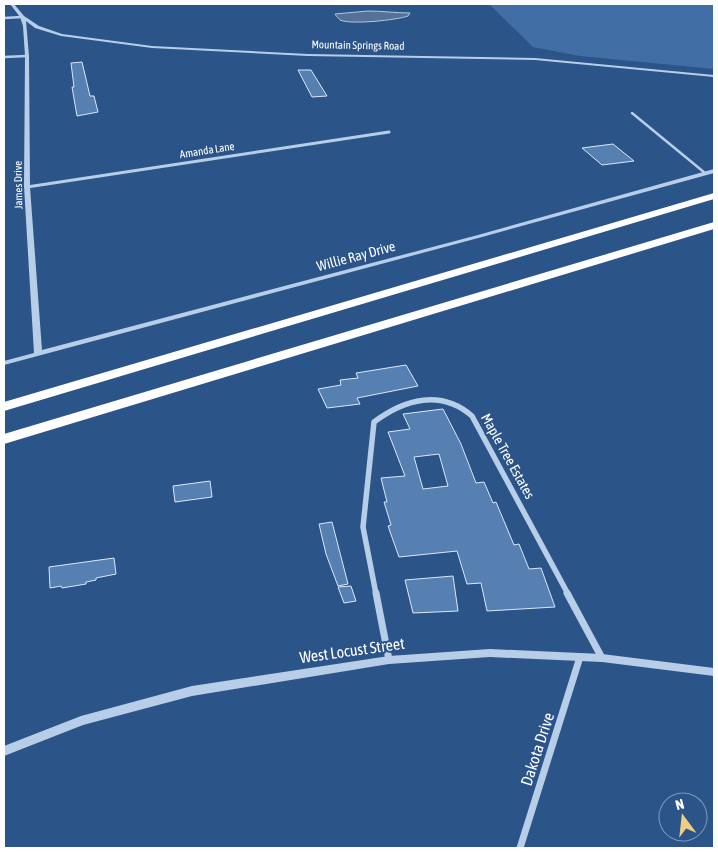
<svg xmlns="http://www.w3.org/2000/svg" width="718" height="852" viewBox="0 0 718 852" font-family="'Asap Condensed',sans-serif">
<rect width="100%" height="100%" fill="#2b5489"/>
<!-- green -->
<polygon fill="#406ea5" points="489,4 714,4 714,69 580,56 533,47"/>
<!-- water -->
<path fill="#557196" stroke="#adc9e8" d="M 368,11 C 383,11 396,13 410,13 L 408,16 C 397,20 351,25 340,20 C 340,20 335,15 335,14 Z"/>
<!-- building -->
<g fill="#5780b2" stroke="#dce8f7" fill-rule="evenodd">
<polygon points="82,62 90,96 94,96 98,112 77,116 72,87 74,87 71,63"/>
<polygon points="298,70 311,70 327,96 312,97"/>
<polygon points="613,144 634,161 602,165 582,148"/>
<polygon points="406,365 418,386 357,398 360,404 327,408 318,389 341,385 340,380 358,378 356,373"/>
<path d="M 443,409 L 461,444 L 476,483 L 484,482 L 493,503 L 496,502 L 514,545 L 519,544 L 529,569 L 541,568 L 555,607 L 487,611 L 481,583 L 467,584 L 457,551 L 399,557 L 388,526 L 391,525 L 384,502 L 387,502 L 381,478 L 405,476 L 388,432 L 410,429 L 403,414 ZM 439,454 L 448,486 L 423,489 L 414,457 Z"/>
<polygon points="210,481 212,497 175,502 173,486"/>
<polygon points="332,522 348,584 338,586 326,554 319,524"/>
<polygon points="114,558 116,574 96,578 96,580 86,582 86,584 62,588 61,586 50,588 49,567"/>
<polygon points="453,576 458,611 413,613 405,580"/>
<polygon points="351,586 356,601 344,603 338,587"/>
</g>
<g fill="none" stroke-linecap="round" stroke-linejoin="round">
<!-- service -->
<polyline stroke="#b8cee8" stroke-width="2.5" points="632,113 705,173"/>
<!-- minor-far3 -->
<g stroke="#b8cee8" stroke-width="2.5">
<polyline points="4,18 22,17"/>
<polyline points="4,57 27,56"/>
</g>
<!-- minor-far2 -->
<polyline stroke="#b8cee8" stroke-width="3" points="27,187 389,132"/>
<!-- minor-far1 -->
<path stroke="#b8cee8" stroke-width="5.5" d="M 376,594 L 363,527 L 374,422 C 405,399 441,389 472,416 L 568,594"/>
<!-- minor -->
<g stroke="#b8cee8" stroke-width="7">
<polyline points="376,593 389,660"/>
<polyline points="567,593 602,658"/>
<polyline points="520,848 580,657"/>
</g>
<!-- tertiary -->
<g fill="#b8cee8" fill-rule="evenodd">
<polygon points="10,4 14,4 24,16 39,26 62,34 152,46 308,54 535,58 714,75 714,77 535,60 308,56 152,48 61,36 35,28 26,21 29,56 30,187 42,350 478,235 714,169 714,173 482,237 4,365 4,361 34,353 24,187 25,56 23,26 20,17"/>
<polygon points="490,649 602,654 714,668 714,676 602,662 490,657 389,664 192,696 83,725 4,756 4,746 81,716 192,686 389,656"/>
</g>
<!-- motorway -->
<g fill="#fff" fill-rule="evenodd">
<polygon points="714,193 714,199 4,411 4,402"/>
<polygon points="714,222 714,229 4,444 4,434"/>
</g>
</g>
<g text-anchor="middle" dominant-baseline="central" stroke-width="4" stroke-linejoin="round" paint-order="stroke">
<!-- far-street labels -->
<g font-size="11" fill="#fff" stroke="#2b5489">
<text transform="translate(358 45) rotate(1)">Mountain Springs Road</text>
<text transform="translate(207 150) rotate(-9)">Amanda Lane</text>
<text transform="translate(18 185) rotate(-91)">James Drive</text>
</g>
<!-- street labels -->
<g font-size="14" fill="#fff" stroke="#2b5489">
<text transform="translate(356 256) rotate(-15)">Willie Ray Drive</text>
<text transform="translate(508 456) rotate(61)">Maple Tree Estates</text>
</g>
<!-- near-street labels -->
<g font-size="16" fill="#fff" stroke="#2b5489">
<text transform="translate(352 650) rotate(-8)">West Locust Street</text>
<text transform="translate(537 749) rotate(-72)">Dakota Drive</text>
</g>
</g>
<!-- border -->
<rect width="718" height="852" fill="none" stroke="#ffffff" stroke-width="10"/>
<!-- north arrow -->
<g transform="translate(683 817) rotate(345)"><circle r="24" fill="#2b5489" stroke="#8098b8"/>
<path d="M0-4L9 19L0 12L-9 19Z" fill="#eece80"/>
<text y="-8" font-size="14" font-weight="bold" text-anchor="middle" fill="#ffffff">N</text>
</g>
</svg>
